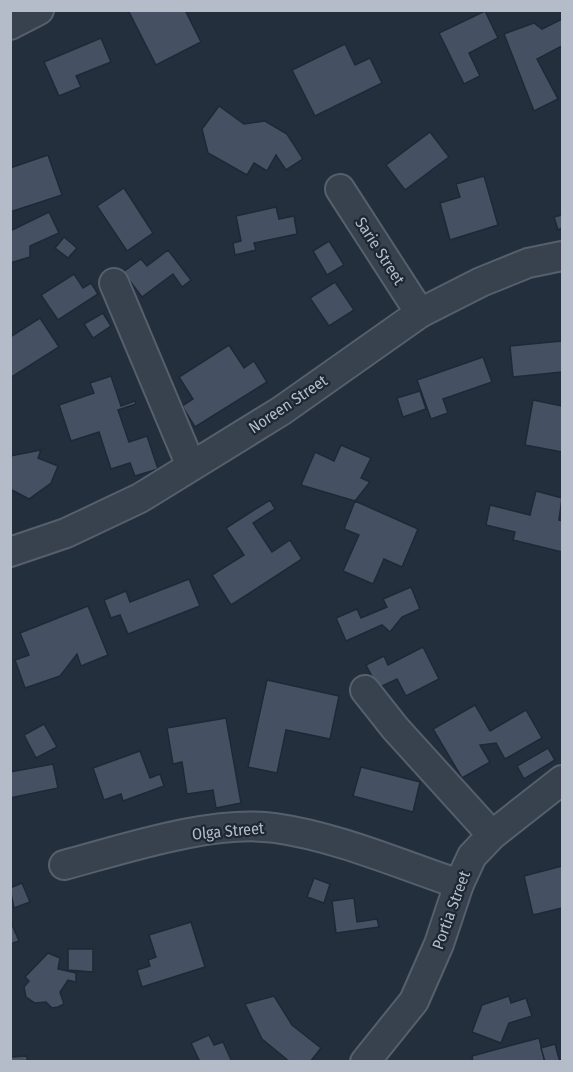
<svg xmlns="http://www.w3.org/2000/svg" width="573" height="1072" viewBox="0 0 573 1072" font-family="'Fira Sans Condensed',sans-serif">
<rect width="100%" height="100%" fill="#242f3e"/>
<!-- building -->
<g fill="#455162" stroke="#1f2835" stroke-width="1.5">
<polygon points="128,10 185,10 201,42 156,65"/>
<polygon points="485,11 498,38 469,53 480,76 464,84 439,33"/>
<polygon points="562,19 562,46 537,59 558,99 534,111 504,34 534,23 542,29"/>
<polygon points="101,38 111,62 76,76 81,87 59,96 44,62"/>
<polygon points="345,44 355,65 370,58 382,83 315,116 292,70"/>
<polygon points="219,106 244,124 265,121 287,134 303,159 286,170 276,155 267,171 254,163 247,175 208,153 202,129"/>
<polygon points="430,132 449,157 405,190 386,165"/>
<polygon points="48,155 62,195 10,212 10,168"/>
<polygon points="484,176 498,225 450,240 440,203 460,197 456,184"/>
<polygon points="124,188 153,233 127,251 97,206"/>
<polygon points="276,207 279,219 294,216 297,234 254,243 256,250 235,255 233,243 241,241 236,216"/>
<polygon points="49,212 59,233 30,246 30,257 10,263 10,231"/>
<polygon points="562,215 562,228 558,230 554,217"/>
<polygon points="64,237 77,248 68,258 55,248"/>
<polygon points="329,241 344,265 327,275 313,251"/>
<polygon points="168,250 191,280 182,287 173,274 142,297 123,272 141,259 147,266"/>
<polygon points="74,274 83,288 91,283 98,294 58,320 41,295"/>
<polygon points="335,282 354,310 329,326 310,298"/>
<polygon points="103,313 111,326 93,338 84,324"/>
<polygon points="40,318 59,347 10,378 10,337"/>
<polygon points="562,341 562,372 513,377 510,346"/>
<polygon points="229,345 244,368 254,361 267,382 195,427 182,406 193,399 179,377"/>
<polygon points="483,357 492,382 443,399 448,413 431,419 417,380"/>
<polygon points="111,376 121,406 135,401 136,404 118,410 129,442 147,436 158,469 135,476 130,463 111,469 99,432 71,441 59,405 94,393 90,383"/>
<polygon points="420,391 426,409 403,417 397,398"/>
<polygon points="533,400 562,406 562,452 525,445"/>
<polygon points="341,445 371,458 361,478 370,482 355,501 301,485 315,452 334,461"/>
<polygon points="41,450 38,458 58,466 51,483 29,499 10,489 10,456"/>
<polygon points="536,491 562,498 559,520 562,521 562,552 513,540 515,532 486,525 490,505 530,515"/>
<polygon points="270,500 275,509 253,523 272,552 290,540 302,559 231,605 212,575 244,555 226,528"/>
<polygon points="355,501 418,529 402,567 384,559 373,584 343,571 359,535 344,529"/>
<polygon points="189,579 200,606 128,634 120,615 111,618 104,600 126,591 130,602"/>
<polygon points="411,587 420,609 402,617 390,632 382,625 346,641 336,618 357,609 361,618 387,607 383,599"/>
<polygon points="88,606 108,655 81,666 77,654 60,676 25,688 15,660 29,655 20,633"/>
<polygon points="423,647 439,679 406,696 397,679 378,688 366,665 384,656 388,665"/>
<polygon points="267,680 339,696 330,739 286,730 277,773 248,767"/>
<polygon points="475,705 490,731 526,710 542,738 505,759 496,743 480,745 490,762 462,778 433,729"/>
<polygon points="226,718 241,803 216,808 213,790 187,794 182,762 173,764 167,728"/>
<polygon points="44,724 57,747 36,758 24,735"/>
<polygon points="548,748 555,760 524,779 517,766"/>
<polygon points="140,751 150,778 160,774 164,786 123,801 121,794 104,800 93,768"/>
<polygon points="53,764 58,788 10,798 10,772"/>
<polygon points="361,767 420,782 413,812 353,796"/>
<polygon points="562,866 562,908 533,915 524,876"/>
<polygon points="314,878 330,884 324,903 307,897"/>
<polygon points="22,883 30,902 14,908 10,888"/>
<polygon points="354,898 357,922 377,919 379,927 336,933 332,901"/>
<polygon points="10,920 19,941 10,944"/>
<polygon points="191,922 205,967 142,987 137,970 150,966 148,960 156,957 149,935"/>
<polygon points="68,949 93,949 93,972 68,970"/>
<polygon points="48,953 60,958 58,969 76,973 76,982 68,980 60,992 64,1004 58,1007 52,1008 46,1002 35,1003 26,997 24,987 29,981 25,977"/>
<polygon points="274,996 292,1025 321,1048 310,1062 290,1062 262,1039 245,1004"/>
<polygon points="509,996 511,1003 526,998 532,1016 509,1023 501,1043 472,1032 482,1005"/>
<polygon points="209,1035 214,1045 223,1042 232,1062 200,1062 191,1043"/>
<polygon points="539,1038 545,1062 473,1062 472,1056"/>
<polygon points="555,1044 560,1062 545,1062 541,1048"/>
<polygon points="27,1056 27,1062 11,1062 11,1057"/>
</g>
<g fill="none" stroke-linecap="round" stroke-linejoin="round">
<defs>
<g id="minor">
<polyline points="10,25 39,10"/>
<polyline points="340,189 420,313"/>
<polyline points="114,283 191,466"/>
<polyline points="10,552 66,533 140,498 281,411 420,313 481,282 528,263 562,256"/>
<polyline points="365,690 395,728 492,835"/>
<path d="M 64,865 C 124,849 213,819 275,828 C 338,837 399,864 459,884"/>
<polyline points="365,1062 414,1001 439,944 459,884 472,856 492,835 562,780"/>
</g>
</defs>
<!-- minor casing -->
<use href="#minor" stroke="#565f6c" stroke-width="32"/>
<!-- minor -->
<use href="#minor" stroke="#38414e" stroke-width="28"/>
</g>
<g text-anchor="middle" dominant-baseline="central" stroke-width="4.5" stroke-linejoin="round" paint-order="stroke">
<!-- street labels -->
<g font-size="16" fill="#b4bcc9" stroke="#1d2633">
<text transform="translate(380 251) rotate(57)">Sarie Street</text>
<text transform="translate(288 404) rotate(-34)">Noreen Street</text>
<text transform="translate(228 831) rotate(-5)">Olga Street</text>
<text transform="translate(451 910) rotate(-70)">Portia Street</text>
</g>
</g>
<!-- border -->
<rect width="573" height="1072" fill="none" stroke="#b4bcc9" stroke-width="24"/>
</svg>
